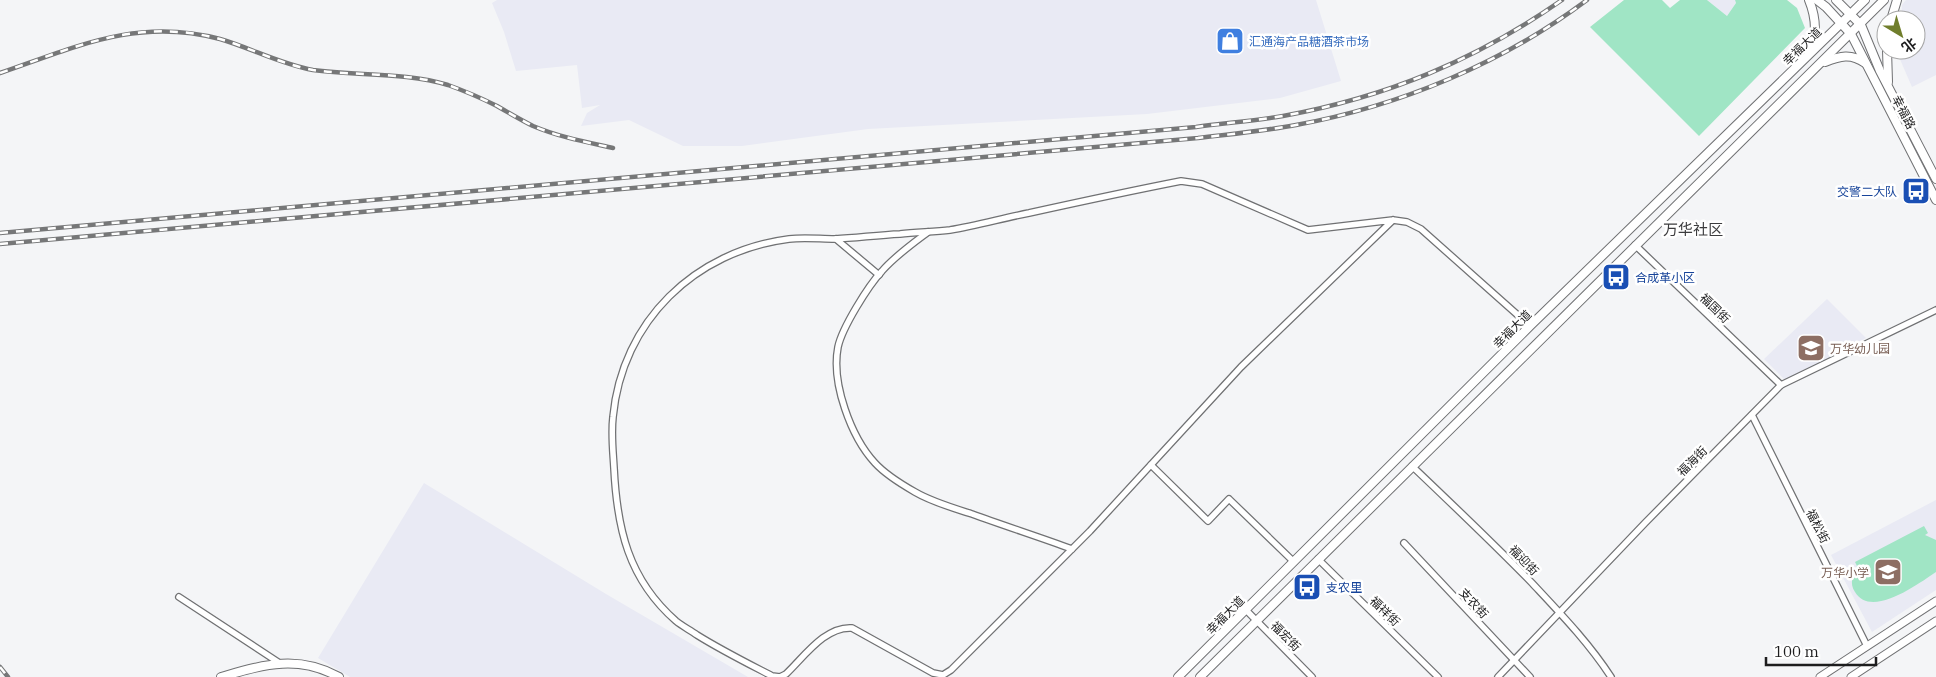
<svg xmlns="http://www.w3.org/2000/svg" width="1936" height="677" viewBox="0 0 1936 677" font-family="'IBM Plex Serif','Noto Sans SC',serif">
<rect width="100%" height="100%" fill="#f4f5f7"/>
<!-- built -->
<g fill="#e9eaf4">
<polygon points="497,0 1316,0 1341,81 1280,98 1147,114 868,129 742,146 683,146 629,120 581,126 587,113 600,105 582,108 577,65 516,71 504,32 492,3"/>
<polygon points="1707,0 1735,0 1736,3 1727,16"/>
<polygon points="1906,0 1936,0 1936,75 1912,87 1899,57 1899,50 1916,50 1916,20 1901,20 1902,5"/>
<polygon points="1827,299 1866,338 1787,382 1764,359"/>
<polygon points="424,483 606,594 748,677 350,677 318,658"/>
<polygon points="1936,500 1936,590 1872,632 1831,555"/>
</g>
<!-- green -->
<g fill="#a0e5c5">
<polygon points="1624,0 1662,0 1670,8 1680,0 1707,0 1727,16 1736,3 1735,0 1787,0 1797,8 1805,28 1699,136 1590,27"/>
<path d="M 1924,526 L 1928,533 L 1925,535 L 1936,540 L 1936,572 C 1918,584 1871,619 1855,592 C 1849,583 1853,575 1857,566 L 1855,562 Z"/>
</g>
<g fill="none" stroke-linecap="round" stroke-linejoin="round">
<defs>
<g id="minor">
<path d="M 1393,220 L 1241,367 L 1090,531 L 951,670 L 943,675 L 933,673 L 852,628 C 825,626 804,657 786,674 L 780,677 L 772,676 C 747,663 721,650 697,635 C 690,630 682,626 676,621 C 628,579 617,528 614,468 C 613,451 611,434 613,417 C 622,321 695,251 789,239 C 804,237 820,239 835,239 C 856,238 878,235 900,234 C 916,232 934,232 950,230 C 976,226 1003,218 1029,213 C 1079,202 1130,191 1181,181 L 1202,184 L 1308,230 L 1393,220 L 1407,222 L 1421,229 L 1530,326"/>
<path d="M 928,232 C 912,244 895,256 882,271 C 868,286 842,328 838,347 C 831,383 851,437 875,463 C 886,475 901,484 915,492 C 932,502 953,508 972,514 C 1005,526 1039,537 1072,549"/>
<polyline points="836,239 879,275"/>
<polyline points="1635,245 1781,385"/>
<polyline points="1752,415 1867,646"/>
<polyline points="1151,465 1208,521 1229,499 1294,562"/>
<path d="M 1412,466 C 1453,505 1493,543 1532,583 C 1560,613 1589,643 1611,677"/>
<polyline points="1404,543 1530,677"/>
<polyline points="1318,559 1438,677"/>
<polyline points="179,597 281,664"/>
<polyline points="1246,610 1312,677"/>
<polyline points="1498,677 1645,523 1781,385 1936,310"/>
</g>
<g id="tertiary">
<polyline points="1820,677 1936,601"/>
<polyline points="1851,677 1936,621"/>
</g>
<g id="secondary">
<path d="M 1809,0 C 1816,17 1817,34 1811,51"/>
<polyline points="1817,0 1826,7 1851,34 1936,200"/>
<polyline points="1836,0 1861,25 1880,71 1936,179"/>
<polyline points="1891,20 1897,0"/>
<polyline points="1887,50 1888,82"/>
<path d="M 1825,62 C 1840,56 1851,53 1865,63"/>
<path d="M 221,677 C 263,665 297,654 339,677"/>
<polyline points="1178,677 1530,326 1865,0"/>
<polyline points="1200,677 1884,0"/>
</g>
</defs>
<!-- minor casing -->
<use href="#minor" stroke="#707173" stroke-width="8"/>
<!-- tertiary casing -->
<use href="#tertiary" stroke="#707173" stroke-width="9"/>
<!-- secondary casing -->
<use href="#secondary" stroke="#707173" stroke-width="10"/>
<!-- minor -->
<use href="#minor" stroke="#fff" stroke-width="5.5"/>
<!-- tertiary -->
<use href="#tertiary" stroke="#fff" stroke-width="7"/>
<!-- secondary -->
<use href="#secondary" stroke="#fff" stroke-width="8"/>
<defs>
<g id="rail">
<path d="M 0,73 C 76,47 137,17 220,39 C 251,48 280,64 313,70 C 356,76 406,72 448,85 C 465,91 481,98 497,106 C 509,113 521,120 533,126 C 559,137 586,142 613,148"/>
<path d="M 0,233 L 1196,127 C 1225,123 1254,121 1283,116 C 1387,97 1476,60 1562,0"/>
<path d="M 0,244 L 1198,138 C 1231,134 1264,131 1296,125 C 1400,106 1503,63 1587,0"/>
<polyline points="0,667 8,677"/>
</g>
</defs>
<!-- rail casing -->
<use href="#rail" stroke="#767778" stroke-width="4.5"/>
<!-- rail -->
<use href="#rail" stroke="#fff" stroke-width="2.5" stroke-dasharray="8" stroke-linecap="butt"/>
</g>
<!-- icons -->
<defs>
<symbol id="shop-square" viewBox="-11 -11 22 22"><rect x="-9" y="-9" width="18" height="18" rx="4" fill="#3f7fe0" stroke="#fff"/><path d="M-5-2.5h2.3a2.7 3.5 0 0 1 5.4 0H5L5.5 6h-11ZM-1.5-2.5h3a1.5 2.3 0 0 0-3 0Z" fill="#fff"/></symbol>
<symbol id="bus-square" viewBox="-11 -11 22 22"><rect x="-9" y="-9" width="18" height="18" rx="4" fill="#1a4fb4" stroke="#fff"/><path d="M-5-6H5V4H4V6H2V4H-2V6H-4V4H-5ZM-3.5-4V0h7V-4ZM-3.5 1.2v1.5H-2V1.2ZM2 1.2v1.5H3.5V1.2Z" fill="#fff"/></symbol>
<symbol id="school-square" viewBox="-11 -11 22 22"><rect x="-9" y="-9" width="18" height="18" rx="4" fill="#8d6e63" stroke="#fff"/><path d="M0-5L7-2L0 1L-7-2ZM-4 1L0 2.5L4 1V4Q0 6-4 4Z" fill="#fff"/></symbol>
</defs>
<g fill-rule="evenodd">
<use href="#shop-square" x="1214" y="25" width="32" height="32"/>
<use href="#bus-square" x="1900" y="175" width="32" height="32"/>
<use href="#bus-square" x="1600" y="261" width="32" height="32"/>
<use href="#school-square" x="1795" y="332" width="32" height="32"/>
<use href="#school-square" x="1872" y="556" width="32" height="32"/>
<use href="#bus-square" x="1291" y="571" width="32" height="32"/>
</g>
<g text-anchor="middle" dominant-baseline="central" stroke-width="5" stroke-linejoin="round" paint-order="stroke">
<!-- shop labels -->
<g font-size="12" fill="#366cbe" stroke="#fff" text-anchor="start">
<text x="1249" y="41">汇通海产品糖酒茶市场</text>
</g>
<!-- street labels -->
<g font-size="12" fill="#1d1d1e" stroke="#fff">
<text transform="translate(1802 46) rotate(-44)">幸福大道</text>
<text transform="translate(1904 112) rotate(63)">幸福路</text>
<text transform="translate(1715 308) rotate(44)">福国街</text>
<text transform="translate(1512 329) rotate(-45)">幸福大道</text>
<text transform="translate(1692 461) rotate(-45)">福海街</text>
<text transform="translate(1818 526) rotate(63)">福松街</text>
<text transform="translate(1524 560) rotate(46)">福迎街</text>
<text transform="translate(1474 603) rotate(47)">支农街</text>
<text transform="translate(1385 611) rotate(44)">福祥街</text>
<text transform="translate(1225 615) rotate(-45)">幸福大道</text>
<text transform="translate(1286 636) rotate(45)">福宏街</text>
</g>
<!-- transit labels -->
<g font-size="12" fill="#164399" stroke="#fff" text-anchor="start">
<text x="1897" y="191" text-anchor="end">交警二大队</text>
<text x="1635" y="277">合成革小区</text>
<text x="1326" y="587">支农里</text>
</g>
<!-- education labels -->
<g font-size="12" fill="#785e54" stroke="#fff" text-anchor="start">
<text x="1830" y="348">万华幼儿园</text>
<text x="1869" y="572" text-anchor="end">万华小学</text>
</g>
<!-- quarter labels -->
<g font-size="15" fill="#3c3c3e" stroke="#fff">
<text x="1693" y="229">万华社区</text>
</g>
</g>
<!-- north arrow -->
<g transform="translate(1901 35) rotate(142)"><circle r="24" fill="#ffffff" stroke="#a5a5a5"/>
<path d="M0-4L9 19L0 12L-9 19Z" fill="#707e2c"/>
<text y="-8" font-size="14" font-weight="bold" text-anchor="middle" fill="#1d1d1e">北</text>
</g>
<!-- scale -->
<path d="M1766 657v8h110v-8" fill="none" stroke="#1d1d1e" stroke-width="2.5"/>
<text x="1774" y="657" font-size="15" fill="#1d1d1e" stroke="#ffffff" stroke-width="4" paint-order="stroke">100 m</text>
</svg>
